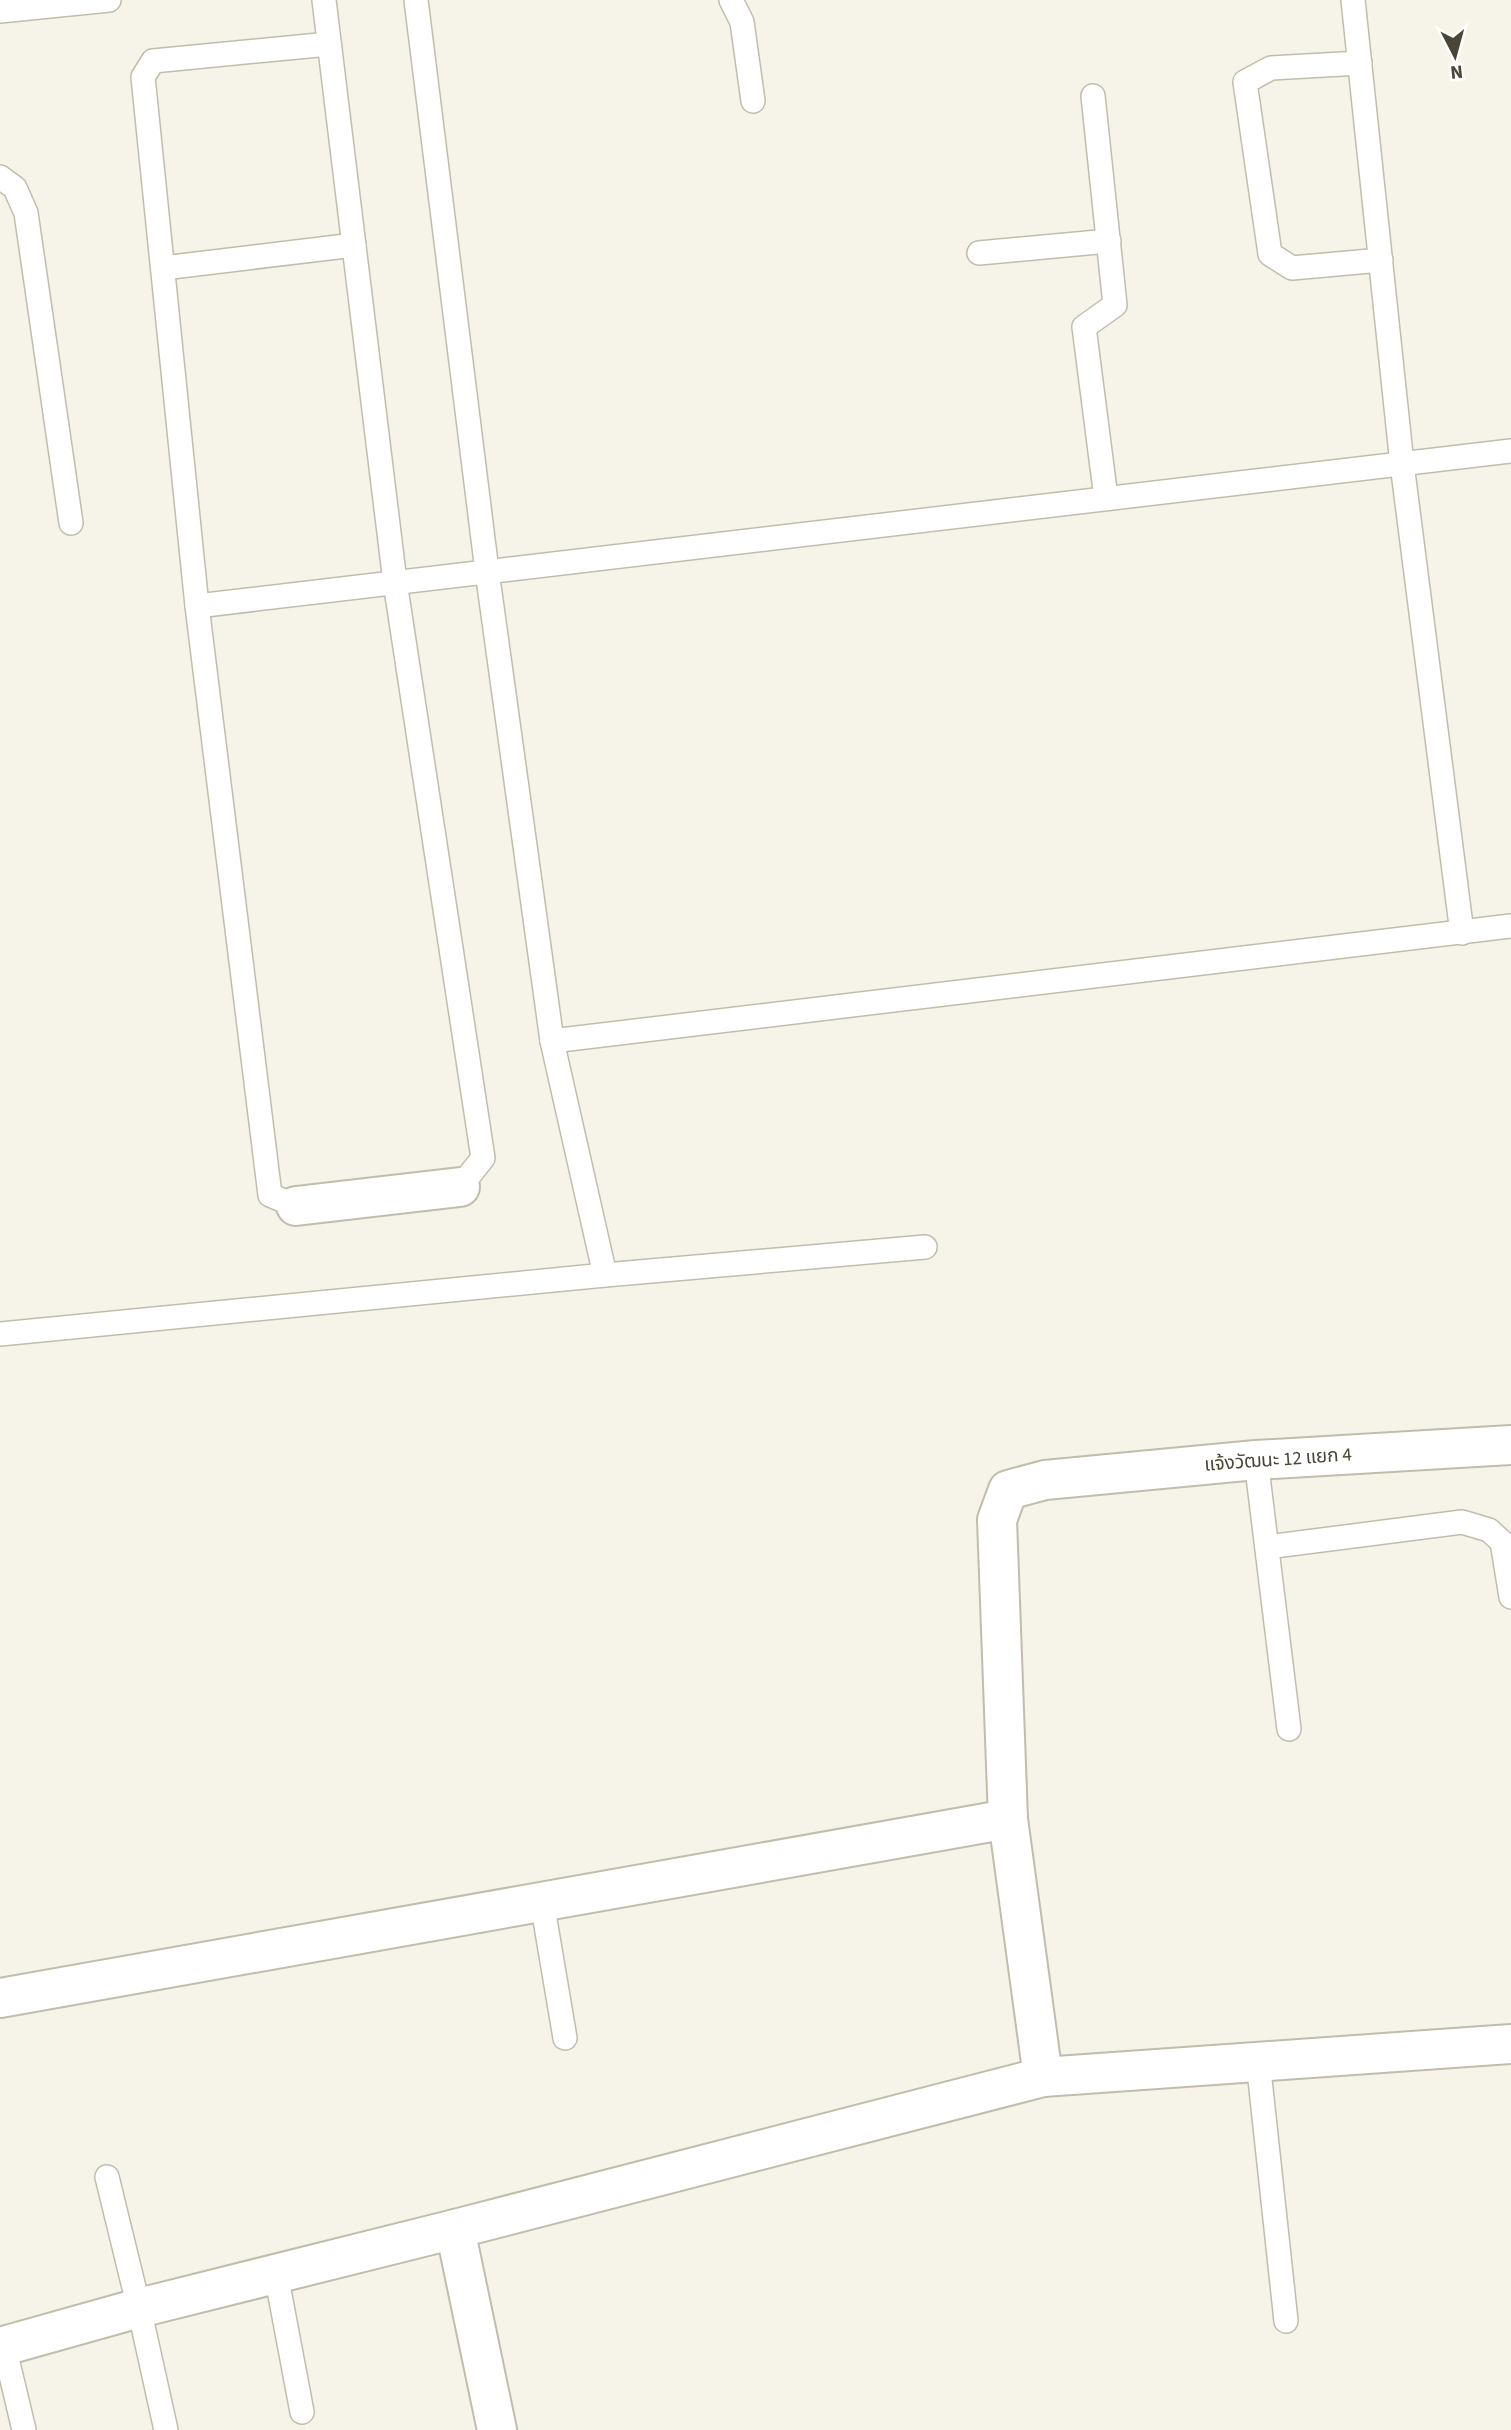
<svg xmlns="http://www.w3.org/2000/svg" width="1511" height="2430" viewBox="0 0 1511 2430" font-family="'Source Sans 3','Noto Sans Thai',sans-serif">
<rect width="100%" height="100%" fill="#f6f3e8"/>
<g fill="none" stroke-linecap="round" stroke-linejoin="round">
<defs>
<g id="lane">
<polyline points="324,0 395,582 483,1158 460,1187"/>
<polyline points="416,0 487,571 552,1041 605,1275"/>
<polyline points="731,0 742,22 753,101"/>
<polyline points="1353,0 1402,464 1462,933"/>
<polyline points="0,11 109,0"/>
<polyline points="1360,63 1271,68 1245,82 1270,254 1292,268 1381,260"/>
<polyline points="1093,96 1115,305 1084,327 1106,498"/>
<polyline points="0,177 15,188 26,213 71,523"/>
<polyline points="979,253 1109,241"/>
<polyline points="163,268 354,245"/>
<polyline points="197,606 1511,451"/>
<polyline points="552,1041 1511,926"/>
<polyline points="296,1206 270,1195 197,606 143,77 153,61 329,44"/>
<polyline points="0,1334 605,1275 925,1247"/>
<polyline points="1256,1460 1289,1729"/>
<polyline points="1267,1547 1462,1522 1489,1530 1502,1542 1511,1597"/>
<polyline points="542,1902 565,2038"/>
<polyline points="1258,2061 1286,2321"/>
<polyline points="107,2177 139,2308 166,2430"/>
<polyline points="276,2274 302,2412"/>
<polyline points="4,2346 24,2430"/>
</g>
<g id="street">
<polyline points="296,1206 460,1187"/>
<polyline points="0,1998 1008,1819"/>
<polyline points="1043,2077 1008,1819 997,1520 1008,1490 1045,1480 1256,1460 1511,1445"/>
<polyline points="455,2229 497,2430"/>
<polyline points="0,2347 139,2308 455,2229 1043,2077 1511,2044"/>
</g>
</defs>
<!-- lane casing -->
<use href="#lane" stroke="#c2bdaa" stroke-width="26"/>
<!-- street casing -->
<use href="#street" stroke="#c2bdaa" stroke-width="42"/>
<!-- lane -->
<use href="#lane" stroke="#fff" stroke-width="23"/>
<!-- street -->
<use href="#street" stroke="#fff" stroke-width="38"/>
</g>
<g text-anchor="middle" dominant-baseline="central" stroke-width="5" stroke-linejoin="round" paint-order="stroke">
<!-- street labels -->
<g font-size="19" fill="#4a4536" stroke="#fff">
<text transform="translate(1278 1460) rotate(-4)">แจ้งวัฒนะ 12 แยก 4</text>
</g>
</g>
<!-- north arrow -->
<g transform="translate(1455 56) rotate(174)" stroke="#ffffff" stroke-width="5" paint-order="stroke">
<path d="M0-5L12 26L0 18L-12 26Z" fill="#4a4536"/>
<text y="-10" font-size="19" font-weight="bold" text-anchor="middle" fill="#4a4536">N</text>
</g>
</svg>
